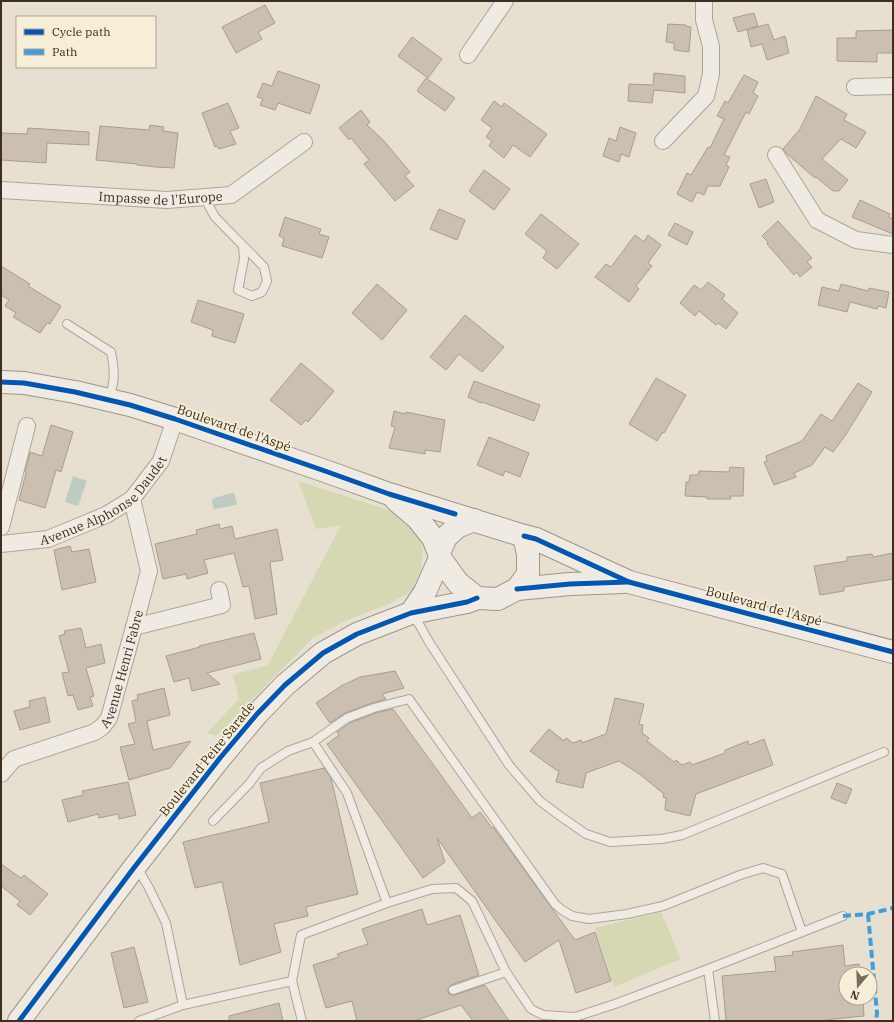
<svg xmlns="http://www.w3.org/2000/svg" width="894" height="1022" viewBox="0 0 894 1022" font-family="'IBM Plex Serif',serif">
<rect width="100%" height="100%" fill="#e7e0d1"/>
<!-- green -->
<g fill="#d6d7b3">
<polygon points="298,481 392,511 407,522 419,538 423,550 421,571 419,580 410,592 389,604 345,621 313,638 216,736 207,733 239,699 233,675 268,665 341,525 316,529"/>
<polygon points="661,912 681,959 614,987 595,928"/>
</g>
<!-- water -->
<g fill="#bcccc2">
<polygon points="73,476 87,481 78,506 65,502"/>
<polygon points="232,493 234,493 237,503 236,505 215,509 213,508 212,500 214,498"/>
</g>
<!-- building -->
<g fill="#cbbfb2" stroke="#a89c90">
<polygon points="265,5 275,23 258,32 262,39 236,53 222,27"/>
<polygon points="754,13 758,26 738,32 733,18"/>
<polygon points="668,24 686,25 686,26 691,27 689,52 674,50 674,43 666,42"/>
<polygon points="768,24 774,40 785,36 789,53 767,60 762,44 751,47 747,30"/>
<polygon points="893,30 893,53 877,53 877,62 837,61 837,38 856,38 856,31"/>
<polygon points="412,37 442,59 428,78 398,56"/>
<polygon points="278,71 320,85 310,114 278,103 275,110 260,105 263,99 257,97 263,83 272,86"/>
<polygon points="654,73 685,76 685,93 654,90 652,103 628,101 629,84 653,85"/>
<polygon points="744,75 758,82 753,93 758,96 749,114 746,112 724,155 730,157 726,165 729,167 720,186 708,186 704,195 697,192 692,202 677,194 687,173 691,175 708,147 710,148 724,119 717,116 725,101 728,103"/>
<polygon points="426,78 455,98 445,111 417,91"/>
<polygon points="816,96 847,114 844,120 866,132 856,148 841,139 822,159 848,180 839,191 833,191 816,177 815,178 787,154 783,149 800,129"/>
<polygon points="494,101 502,107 504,103 547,134 530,157 513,145 504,158 489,146 492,141 486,137 492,128 481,120"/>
<polygon points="228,103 239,128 230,131 236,144 219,149 217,146 215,147 202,113"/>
<polygon points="361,110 370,122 367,125 384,141 410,172 405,176 414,186 395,201 364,164 369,160 351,138 349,140 339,128"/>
<polygon points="150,125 164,127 163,131 178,133 174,168 156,167 137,165 137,164 96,160 100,126 149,130"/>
<polygon points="620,127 636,133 629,157 621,154 619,162 603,156 609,138 616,141"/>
<polygon points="28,128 89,132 89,145 47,143 46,163 1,160 1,133 27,134"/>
<polygon points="484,170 510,189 494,210 469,191"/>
<polygon points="766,179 774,202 759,208 750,184"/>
<polygon points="860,200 890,214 889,217 893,219 893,234 852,217"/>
<polygon points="439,209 465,220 457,240 430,229"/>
<polygon points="541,214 579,244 557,269 543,258 547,251 525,234"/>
<polygon points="285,217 321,229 319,234 329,237 322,258 282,246 284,238 279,236"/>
<polygon points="778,221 812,258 807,262 812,267 800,277 797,272 794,275 767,244 768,242 762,236"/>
<polygon points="675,223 693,232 687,245 668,235"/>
<polygon points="635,235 644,242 648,235 661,245 648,263 652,266 636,286 639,289 629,302 595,277 606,264 611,267"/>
<polygon points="1,266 30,284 28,286 61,306 50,324 47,323 40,333 13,317 16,313 5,306 9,300 1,295"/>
<polygon points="708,282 725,295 722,299 738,313 726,329 718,323 716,325 699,311 695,316 680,303 694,285 701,290"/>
<polygon points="377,284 407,310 382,340 352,313"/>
<polygon points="841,284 868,291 869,288 889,292 886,308 878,306 877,309 850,302 847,312 818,305 822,287 839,291"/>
<polygon points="198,300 244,314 235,343 212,336 213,330 191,322"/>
<polygon points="465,315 504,347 482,372 459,354 446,370 430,357"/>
<polygon points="301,363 334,391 308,422 306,420 301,425 270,400"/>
<polygon points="656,378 686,395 664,433 663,432 657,441 629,424"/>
<polygon points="474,381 540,405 534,421 482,402 481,403 468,397"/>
<polygon points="858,383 872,392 845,436 833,452 825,447 812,465 794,473 796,477 774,485 764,462 767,461 766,456 802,441 821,414 832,421"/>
<polygon points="394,411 405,414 406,412 445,420 440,452 425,450 425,454 389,448 395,427 391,426"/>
<polygon points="51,425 73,432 61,472 56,470 45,508 19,500 26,473 25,472 30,452 42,456"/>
<polygon points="489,437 529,453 520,477 505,471 503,476 477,465"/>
<polygon points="730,467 744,468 743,496 730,496 731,499 707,499 707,497 685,496 686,482 689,482 690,475 698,475 699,471 729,472"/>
<polygon points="219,524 220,529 232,526 235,539 277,529 283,560 270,562 277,614 255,619 249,586 243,587 234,553 204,560 208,573 187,579 186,574 163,579 155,544 197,534 196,530"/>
<polygon points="70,546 72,552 89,549 96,582 62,590 54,550"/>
<polygon points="893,553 893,579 844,587 844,591 820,595 814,566 847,561 847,557 872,554 873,557"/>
<polygon points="81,628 86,648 101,644 105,663 86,668 94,696 90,697 93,706 78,710 73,695 68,696 62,673 69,672 59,636 65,634 64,631"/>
<polygon points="254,633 261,659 207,673 220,684 192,691 189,678 174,682 166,656 200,647 199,646"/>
<polygon points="395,671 404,688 382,694 386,699 372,703 345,713 330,723 316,703 341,686 360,677"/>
<polygon points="164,688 170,715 147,721 153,750 191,741 170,768 129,780 120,747 135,744 128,724 136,722 132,701 138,699 137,695"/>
<polygon points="45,697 50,722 20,730 14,711 30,707 29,701"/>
<polygon points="615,698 644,704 639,724 643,725 642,733 649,738 647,741 674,762 676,760 682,765 690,762 692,765 725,753 725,750 748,741 749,745 764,739 773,765 696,794 690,816 665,810 666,798 663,797 664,794 638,773 619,761 586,773 583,788 556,782 559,770 556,770 530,751 549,729 564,741 566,738 573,743 581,740 582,743 606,734"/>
<polygon points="393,709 472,818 480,812 492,828 493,827 575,940 595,932 611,981 576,993 559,940 525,962 437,838 445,862 423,878 327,744 339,735 337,732 350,723 376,713"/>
<polygon points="324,768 331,778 358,894 306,907 308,916 274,924 281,952 240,965 222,882 195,888 183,842 269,822 260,783"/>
<polygon points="128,782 136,815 119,819 118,814 99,818 98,814 68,822 62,800 83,795 82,791"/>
<polygon points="837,783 852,789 846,804 831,798"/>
<polygon points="1,864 21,878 24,875 48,894 30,915 17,905 20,901 1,886"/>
<polygon points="422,909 427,925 460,915 479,975 451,985 448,989 448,991 449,994 452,995 455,995 485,985 509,1021 473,1021 461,1005 414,1021 357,1021 352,1001 326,1008 313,965 339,957 337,954 368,944 362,929"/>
<polygon points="843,945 845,966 859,964 860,974 846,974 846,998 863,998 864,1016 825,1020 826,1021 726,1021 722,976 776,971 774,957 793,955 792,952"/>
<polygon points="134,947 148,1002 124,1008 111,953"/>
<polygon points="279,1003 283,1021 229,1021 229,1016"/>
</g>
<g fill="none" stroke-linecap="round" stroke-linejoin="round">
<defs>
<g id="lane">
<polyline points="204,197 215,217 264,267 267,281 262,292 252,296 238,290 244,259 243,246"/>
<path d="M 67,324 L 111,352 C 115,372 115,380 109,399"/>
<polyline points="412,615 419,624 429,642 509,765 540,801 560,816 586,834 610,842 662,839 682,835 884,752"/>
<polyline points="213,821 249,784 261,768 288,751 313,742 347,718 374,708 409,699 555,904 562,910 572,916 589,919 627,914 663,906 740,875 763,868 782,874 802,932"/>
<polyline points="134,869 141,874 149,888 166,923 183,1005"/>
<polyline points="387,903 432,889 456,888 472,901 506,972 531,1009 543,1015 575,1017 615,1004 708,969 843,916"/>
<polyline points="708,969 715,1021"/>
<polyline points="292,981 302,1021"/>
<polyline points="453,990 506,972"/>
<polyline points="139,1021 183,1005 292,981 301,935 387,903 347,793 313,742"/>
</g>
<g id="street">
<polyline points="468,55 505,1"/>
<polyline points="855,87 893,86"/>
<polyline points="663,141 706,96 711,74 711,46 704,20 704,1"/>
<polyline points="776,155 817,220 856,240 893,245"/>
<path id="s1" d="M 1,190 L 167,200 L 231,195 L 304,142"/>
<polyline points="1,527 27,426"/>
<path id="s2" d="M 1,544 L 48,539 L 106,515 L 132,499 L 161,461 L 175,419"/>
<polyline points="134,627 222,605 219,590"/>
<path id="s3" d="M 1,774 L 14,759 L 95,732 L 103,726 L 109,718 L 134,627 L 149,571 L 132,499"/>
</g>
<g id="secondary">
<polyline points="1,382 24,383 75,392 130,405 175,419 325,471 389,494 524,536 536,539 629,582 893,652"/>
<polyline points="396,500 418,519 433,538 439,553"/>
<polyline points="474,520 457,527 446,537 439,553 440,558 458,583 477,598 498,599 517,589 528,574 528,554 524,536"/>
<polyline points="517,589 570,584 623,582"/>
<polyline points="411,613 425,592 440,558"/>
<polyline points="19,1021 133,869 220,758 257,714 285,685 323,653 357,634 411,613 467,602 477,598"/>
</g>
</defs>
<!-- lane casing -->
<use href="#lane" stroke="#ada599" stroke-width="10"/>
<!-- street casing -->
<use href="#street" stroke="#ada599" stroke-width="18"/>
<!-- secondary casing -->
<use href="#secondary" stroke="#9c958a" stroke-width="24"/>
<!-- lane -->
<use href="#lane" stroke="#efebe3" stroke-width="8"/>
<!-- street -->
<use href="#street" stroke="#efebe3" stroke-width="16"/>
<!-- secondary -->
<use href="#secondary" stroke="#efebe3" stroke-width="22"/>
<!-- quiet -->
<g stroke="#3f9de0" stroke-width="4" stroke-dasharray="8 4" stroke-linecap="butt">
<polyline points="868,914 877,1013 876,1021"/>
<polyline points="843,916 868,914 893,908"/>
</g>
<defs>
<g id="cycleway">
<polyline points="1,382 24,383 75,392 130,405 175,419 325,471 389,494 455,514"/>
<polyline points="524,536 536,539 629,582 893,652"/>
<polyline points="517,589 570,584 627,582"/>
<polyline points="19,1021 133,869 220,758 257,714 285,685 323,653 357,634 411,613 467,602 477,598"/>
</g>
</defs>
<!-- cycleway casing -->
<use href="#cycleway" stroke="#f7eed8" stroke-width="8"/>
<!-- cycleway -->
<use href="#cycleway" stroke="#0057b8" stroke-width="5"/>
</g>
<g text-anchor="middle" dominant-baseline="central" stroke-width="3.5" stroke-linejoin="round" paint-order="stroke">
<!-- street labels -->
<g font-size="13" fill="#3d2e20" stroke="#f7eed8">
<text stroke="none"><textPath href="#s1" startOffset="160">Impasse de l'Europe</textPath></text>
<text transform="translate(234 428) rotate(19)">Boulevard de l'Aspé</text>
<text stroke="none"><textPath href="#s2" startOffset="116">Avenue Alphonse Daudet</textPath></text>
<text transform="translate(764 606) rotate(15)">Boulevard de l'Aspé</text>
<text stroke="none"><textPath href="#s3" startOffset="176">Avenue Henri Fabre</textPath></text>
<text transform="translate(207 759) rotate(-51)">Boulevard Peire Sarade</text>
</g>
</g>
<!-- border -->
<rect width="894" height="1022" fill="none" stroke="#3d2e20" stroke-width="4"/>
<!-- legend -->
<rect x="16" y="16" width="140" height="52" fill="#f7eed8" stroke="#ada18e"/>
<rect x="24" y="29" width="20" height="6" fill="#0057b8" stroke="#ada18e"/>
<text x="52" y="36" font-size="12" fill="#3d2e20">Cycle path</text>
<rect x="24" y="49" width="20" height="6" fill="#3f9de0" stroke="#ada18e"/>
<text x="52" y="56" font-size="12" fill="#3d2e20">Path</text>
<!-- north arrow -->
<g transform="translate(858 986) rotate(199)"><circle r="19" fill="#f7eed8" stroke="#ada18e"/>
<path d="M0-3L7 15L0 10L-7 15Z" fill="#786c5e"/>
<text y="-6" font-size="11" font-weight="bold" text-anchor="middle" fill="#3d2e20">N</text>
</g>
</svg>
